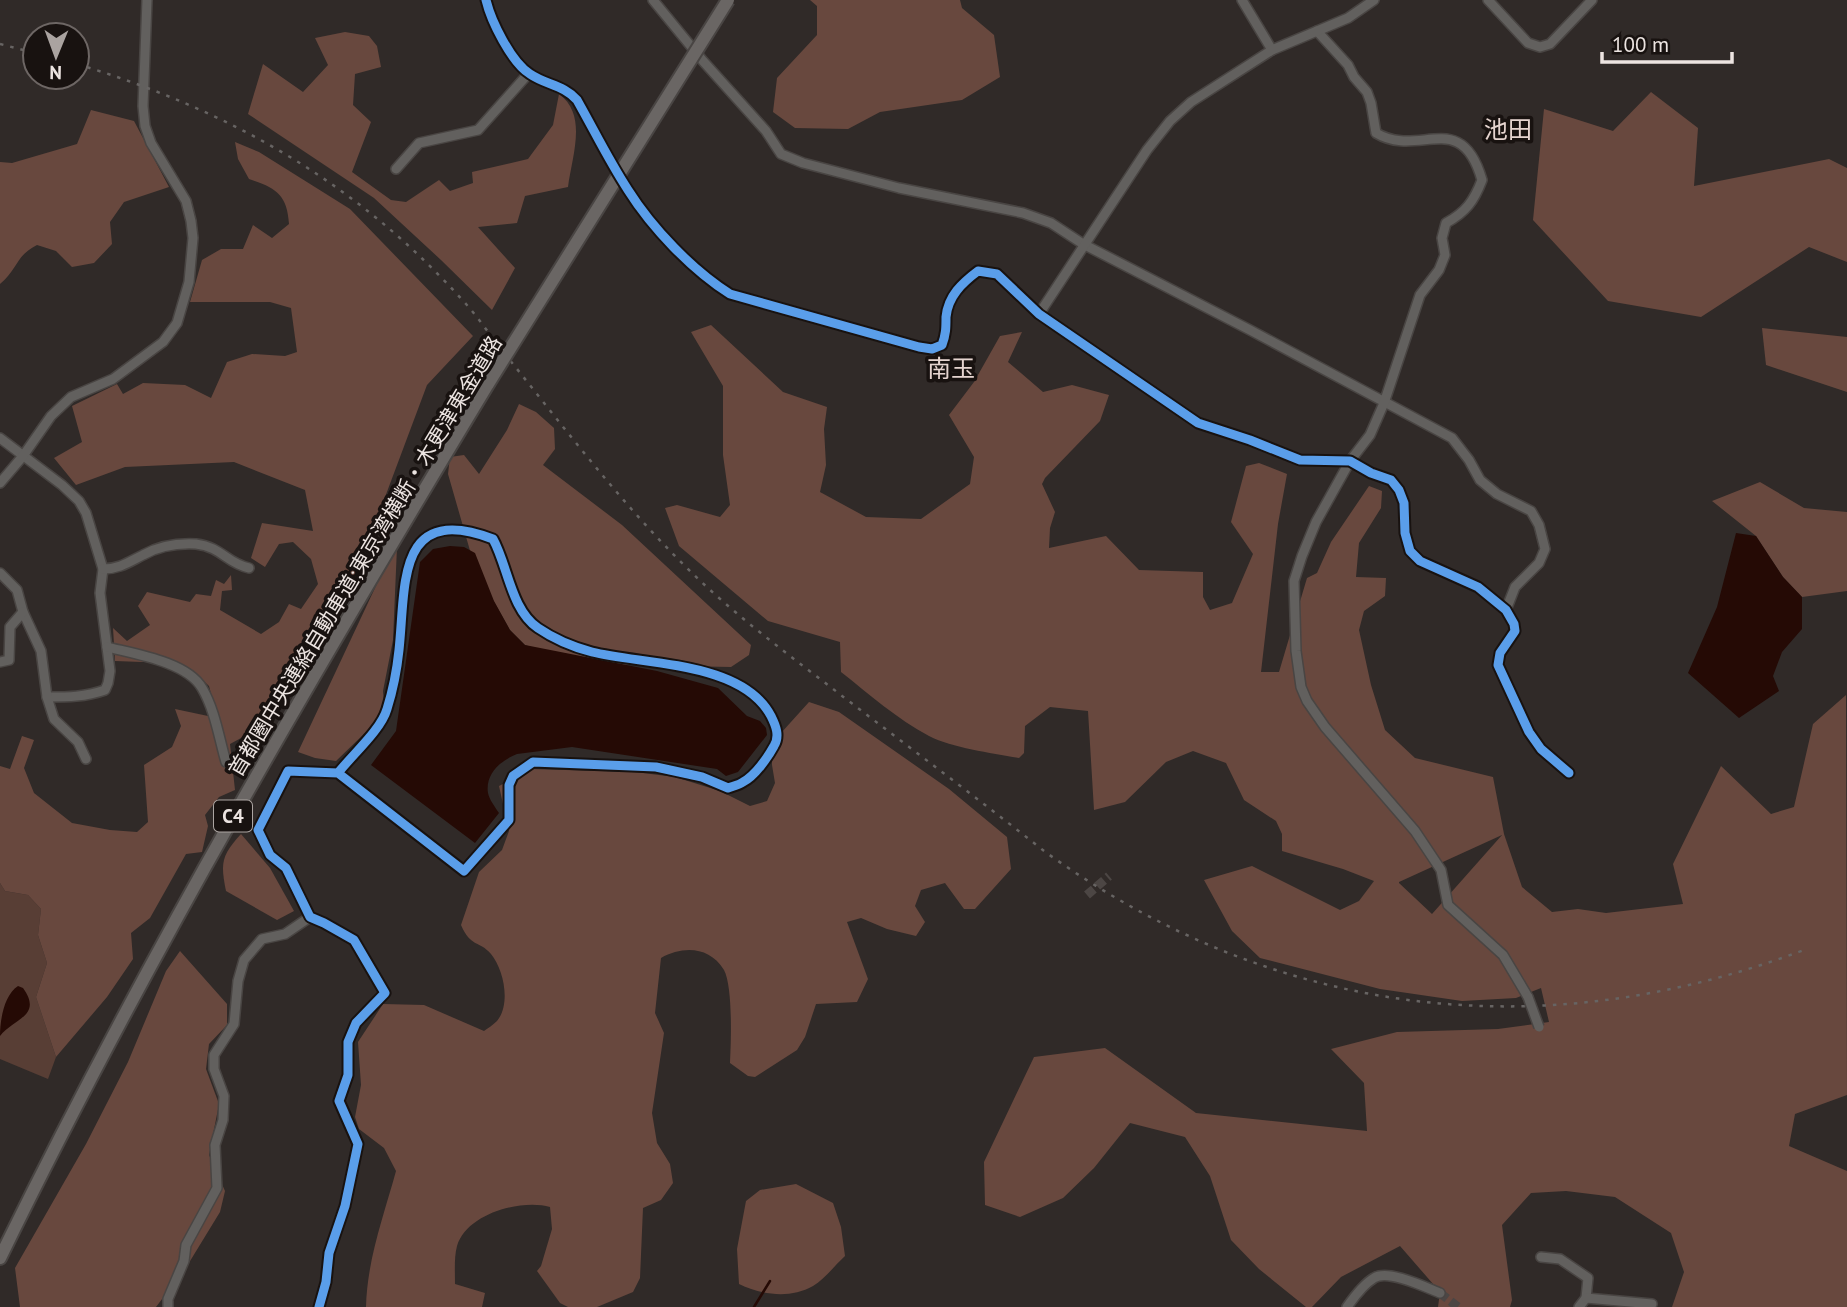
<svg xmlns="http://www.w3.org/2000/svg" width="1847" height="1307" viewBox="0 0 1847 1307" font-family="'PT Sans','Noto Sans JP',sans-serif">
<rect width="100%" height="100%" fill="#302a28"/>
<!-- green -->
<polygon fill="#583e35" points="0,883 5,891 28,895 41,909 38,935 47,963 36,997 56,1057 48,1079 0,1059"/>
<!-- forest -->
<g fill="#68483e" fill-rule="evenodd">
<polygon points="810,0 960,0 962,8 994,35 1000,77 962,100 880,112 848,129 795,128 773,112 777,78 817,35 817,6"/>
<path d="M 345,32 L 369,36 L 377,46 L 381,67 L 355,74 L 353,105 L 371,122 L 352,172 L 391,200 L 406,202 L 439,180 L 450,191 L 473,183 L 472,172 L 528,159 L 553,125 L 559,94 C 588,115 572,156 568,187 L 525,196 L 517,223 L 478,227 L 515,268 L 492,310 L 441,260 L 374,198 L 248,114 L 263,64 L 303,92 L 328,65 L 315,38 Z"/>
<polygon points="1651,92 1698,128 1694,186 1829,159 1847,168 1847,262 1809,247 1701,317 1608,301 1533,220 1544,109 1613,131"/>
<path d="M 91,110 L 134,121 L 169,187 L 124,202 L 110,222 L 112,244 L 94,263 L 72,267 L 56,251 L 37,245 C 15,256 19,268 0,284 L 0,162 L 12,163 L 77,144 Z"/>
<path d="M 235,142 L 259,152 L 350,209 L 473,336 L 427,385 L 351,588 L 339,599 L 330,601 L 327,606 L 328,629 L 295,670 L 294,685 L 284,689 L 254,731 L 230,744 L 235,790 L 219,797 L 205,815 L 208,826 L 202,852 L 186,854 L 150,918 L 131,933 L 133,959 L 107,997 L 56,1057 L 36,997 L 47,963 L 38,935 L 41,909 L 28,895 L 5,891 L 0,883 L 0,766 L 10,769 L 22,736 L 34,740 L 24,768 L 34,793 L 72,823 L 110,830 L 137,832 L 148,822 L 144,765 L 172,747 L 181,726 L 175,709 L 208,716 L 215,709 L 209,686 L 191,669 L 162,659 L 142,662 L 115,661 L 113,628 L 127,641 L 150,625 L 138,606 L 147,592 L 190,602 L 196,594 L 211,596 L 216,580 L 224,584 L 231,575 L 232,590 L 222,591 L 220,610 L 261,634 L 279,622 L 289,604 L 301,609 L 318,584 L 311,559 L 293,542 L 279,544 L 265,567 L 251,558 L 262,523 L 313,531 L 305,490 L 234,462 L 125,467 L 76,485 L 54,458 L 82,442 L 72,406 L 117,384 L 123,394 L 143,383 L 185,385 L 211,398 L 227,362 L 252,354 L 285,356 L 297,352 L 291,308 L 270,302 L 190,302 L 202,260 L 221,249 L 243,249 L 253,225 L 272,238 L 289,224 C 287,194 276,188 249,179 L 238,159 Z"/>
<path d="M 711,325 L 783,392 L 827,407 L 824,429 L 826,465 L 820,492 L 866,517 L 921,519 L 970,484 L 974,457 L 949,415 L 974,382 L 1000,336 L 1022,332 L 1008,362 L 1043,392 L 1072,385 L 1109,395 L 1100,421 L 1045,478 L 1042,484 L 1055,512 L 1050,528 L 1049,548 L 1106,536 L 1139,570 L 1203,572 L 1203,597 L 1210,610 L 1232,603 L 1253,554 L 1231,522 L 1246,466 L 1259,463 L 1287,474 L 1278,524 L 1261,672 L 1279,672 L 1307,578 L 1317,573 L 1331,542 L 1369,486 L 1382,491 L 1381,508 L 1359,543 L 1356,577 L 1386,578 L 1385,596 L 1364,611 L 1359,630 L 1371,685 L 1385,730 L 1415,758 L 1493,777 L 1504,834 L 1522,887 L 1552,912 L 1578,909 L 1606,913 L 1683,904 L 1673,864 L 1721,766 L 1771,814 L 1794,807 L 1813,724 L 1846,695 L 1847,1095 L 1795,1114 L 1789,1146 L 1847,1171 L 1847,1307 L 1672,1307 L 1684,1272 L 1671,1233 L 1615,1197 L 1566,1191 L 1531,1193 L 1502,1225 L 1512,1300 L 1510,1307 L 1438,1307 L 1440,1292 L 1400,1246 L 1341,1277 L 1312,1307 L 1306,1307 L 1259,1269 L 1231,1240 L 1210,1176 L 1185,1137 L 1130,1123 L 1094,1168 L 1063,1198 L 1020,1217 L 985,1205 L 984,1162 L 1034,1057 L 1105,1048 L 1196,1113 L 1367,1131 L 1364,1083 L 1331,1049 L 1397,1032 L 1498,1029 L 1549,1022 L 1541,988 L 1516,998 L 1462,1001 L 1380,989 L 1260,958 L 1232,931 L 1204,880 L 1252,866 L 1340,910 L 1359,901 L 1374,881 L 1343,869 L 1282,851 L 1282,834 L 1276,821 L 1244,800 L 1226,763 L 1193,751 L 1166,762 L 1125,802 L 1094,810 L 1088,711 L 1050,707 L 1025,726 L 1024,753 L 1019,758 C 991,753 953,748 929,736 C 897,719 869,694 841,672 L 840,642 L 768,621 L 679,546 L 665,508 L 677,505 L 720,517 L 730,505 L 723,455 L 723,386 L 691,332 ZM 1502,835 L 1432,914 L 1399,883 L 1399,882 Z"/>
<polygon points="1762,328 1847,337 1847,392 1766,365"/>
<polygon points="519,404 536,412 554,428 555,449 543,465 622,525 751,645 749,655 731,667 584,664 525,645 510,630 475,568 448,474 450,457 464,455 479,474 507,430"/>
<polygon points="1760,482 1804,508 1847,512 1847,591 1802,597 1783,577 1756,536 1712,501"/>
<polygon points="397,547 393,640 383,691 385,719 367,731 336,761 315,758 298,752 382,573"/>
<path d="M 809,702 L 839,712 L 949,789 L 1007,837 L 1011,869 L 975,909 L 964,909 L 945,883 L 921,890 L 915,906 L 925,922 L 916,936 L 887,929 L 861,918 L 847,922 L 868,979 L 857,1002 L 816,1004 L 805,1037 L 797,1050 L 755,1077 L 748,1076 L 730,1063 C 731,1043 733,987 724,970 C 709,946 683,946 661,958 L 655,1013 L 664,1033 L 652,1113 L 657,1143 L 670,1164 L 673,1183 L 661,1200 L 643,1208 L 640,1278 L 633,1292 L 597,1307 L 568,1307 L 560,1303 L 537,1271 L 541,1266 L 552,1229 L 550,1207 C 522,1199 467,1213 457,1246 C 454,1257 455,1272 455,1284 L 485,1293 L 482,1307 L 366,1307 C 367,1260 384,1215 396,1171 L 384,1148 L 359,1129 L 355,1117 L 361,1085 L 358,1042 L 383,1004 L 424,1005 L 484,1031 C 488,1028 493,1025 497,1021 C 511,1004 504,970 491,954 C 479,940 471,948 461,925 L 479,872 L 502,850 L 509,831 L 499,786 L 531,769 L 635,772 L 675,777 L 720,791 L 750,806 L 767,801 L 775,783 L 772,765 L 772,743 Z"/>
<path d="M 241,834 L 270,868 L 294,911 L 277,920 L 226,891 C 220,862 222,855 241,834 Z"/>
<polygon points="180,951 227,1004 227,1025 209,1044 206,1069 219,1104 209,1155 225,1191 220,1212 187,1266 156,1307 20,1307 15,1268 86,1144 128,1062 166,971"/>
<path d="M 796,1184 L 833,1203 L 841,1227 L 845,1256 C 835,1265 825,1279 813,1286 C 790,1299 762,1295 739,1284 L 737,1249 L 746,1201 L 760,1190 Z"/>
</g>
<!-- water -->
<g fill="#250a05">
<polygon points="1736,533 1756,536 1783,577 1802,597 1802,629 1782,652 1773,676 1779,691 1739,718 1688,673 1717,607"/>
<path d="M 450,546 L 464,547 L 475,553 L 494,601 L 510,630 L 525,645 L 657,671 L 718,688 L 747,716 L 760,721 L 766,728 L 767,735 L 738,772 L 726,776 L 717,769 L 572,747 L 517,754 C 501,760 485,774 488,793 C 489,799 495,807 499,813 L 475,843 L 371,765 L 396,731 L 420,562 L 433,549 Z"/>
<path d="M 18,986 L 23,988 C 43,1016 14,1018 0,1036 C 0,1020 4,995 18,986 Z"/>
</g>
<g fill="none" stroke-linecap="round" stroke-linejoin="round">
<!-- stream -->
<polyline stroke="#250a05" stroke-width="2.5" points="754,1307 770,1281"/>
<!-- minor-tunnel -->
<g stroke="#4c4644" stroke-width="9" stroke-dasharray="9 4.5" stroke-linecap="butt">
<polyline points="1087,895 1109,876"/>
<polyline points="1440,1293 1458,1307"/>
</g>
<defs>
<g id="minor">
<path d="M 486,0 C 491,21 511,62 530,74 C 546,85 564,85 577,100 C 594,130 609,161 628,190 C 652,228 692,270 730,294 L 919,347 L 932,349 L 942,345 C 946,334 946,328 946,317 C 948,296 962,283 978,271 L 997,274 L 1039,314 L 1198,423 L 1250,440 L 1300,460 L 1350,461 L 1371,473 L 1391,480 L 1399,490 L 1404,503 L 1405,533 L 1410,551 L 1420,561 L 1478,587 L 1506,610 L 1514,624 L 1515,631 L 1500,653 L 1498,665 L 1529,732 L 1541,749 L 1569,773"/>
<polyline points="653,0 703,61 766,131 781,154 803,163 899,188 1023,213 1051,223 1083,244 1250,330 1452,438 1469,460 1480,480 1497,494 1531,511 1539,525 1545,549 1539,563 1515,587 1506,610"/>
<polyline points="1242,0 1272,50"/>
<polyline points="1488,0 1528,43 1540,47 1550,44 1592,0"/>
<path d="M 1317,31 L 1348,65 L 1354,77 L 1367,92 L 1371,103 L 1376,133 C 1419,159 1461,107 1482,180 C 1474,201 1466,212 1446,223 L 1442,238 L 1445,255 L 1439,270 L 1420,295 L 1384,403 L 1370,435 L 1350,461 L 1316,522 L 1302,556 L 1294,581 L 1296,651 L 1301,687 L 1307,701 L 1325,727 L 1415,831 L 1441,870 L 1448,905 L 1503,955 L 1528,997"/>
<polyline points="396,169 419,143 478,130 528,74"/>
<polyline points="1039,314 1147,150 1170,121 1191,102 1272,50 1348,18 1374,0"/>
<path d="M 0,438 L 62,485 L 79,501 L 86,513 L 103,569 L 100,593 L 110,671 L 108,683 L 105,690 C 85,697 68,697 47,697"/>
<polyline points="0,483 23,456 51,416 71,397 113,379 163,342 177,323 189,282 193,238 191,221 186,201 151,143 145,126 143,106 147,0"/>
<path d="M 103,569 C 119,569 129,562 143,555 C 159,546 177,543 196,544 C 222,547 226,563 249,568"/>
<polyline points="0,573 17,590 23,612 41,651 47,697 54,719 78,742 86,759"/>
<path d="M 107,647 C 135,654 187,662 202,688 C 215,710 219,738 226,762"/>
<polyline points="0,662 9,660 10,627 23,612"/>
<polyline points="1541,1257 1560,1259 1588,1278 1586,1298 1579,1307"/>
<polyline points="1586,1298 1652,1304"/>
<polyline points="168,1307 168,1299 184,1261 186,1245 217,1188 215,1145 223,1120 224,1096 214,1069 214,1055 234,1024 238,981 244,960 262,939 285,934 310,917"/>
<path d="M 319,1307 L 326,1282 L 329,1253 L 345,1206 L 358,1144 L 339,1101 L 348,1075 L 348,1042 L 356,1023 L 385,993 L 354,940 L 324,923 L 310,917 L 286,868 L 270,855 L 258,830 L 288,771 L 338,773 L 464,871 L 509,820 L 509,785 L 513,776 L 533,762 L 656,767 L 702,777 L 728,788 C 733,786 739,785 743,782 C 755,776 768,757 774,746 C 780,736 776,726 771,716 C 742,661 644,665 592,652 C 573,647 554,639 538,628 C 511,610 508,566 493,539 C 396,502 406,585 399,650 C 397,669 393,690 387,709 C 381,730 352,755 338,773"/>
<path d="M 1347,1307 C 1354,1297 1364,1284 1374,1278 C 1388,1269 1425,1287 1440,1293"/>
</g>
<path id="highway" d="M 0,1258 C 146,958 315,670 488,384"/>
</defs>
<!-- minor casing -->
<use href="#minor" stroke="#494543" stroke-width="12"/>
<!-- highway casing -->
<use href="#highway" stroke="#494543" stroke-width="16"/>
<!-- minor -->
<use href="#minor" stroke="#62605e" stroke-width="9"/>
<!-- highway -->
<use href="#highway" stroke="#6a6664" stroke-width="12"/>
<!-- rail -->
<g stroke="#676463" stroke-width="2.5" stroke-dasharray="3.5 7" stroke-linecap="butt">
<polyline points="0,44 35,53"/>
<path d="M 77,64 C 231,111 358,183 466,304 C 481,321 494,341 509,359 C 566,430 621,503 686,567 C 732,613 785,652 837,692 C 906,745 976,797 1044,851 C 1274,1017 1538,1050 1804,950"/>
</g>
<defs>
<polyline id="minor-bridge" points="1528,997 1539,1027"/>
<polyline id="highway-bridge" points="488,384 728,0"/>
</defs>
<!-- minor-bridge casing -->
<use href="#minor-bridge" stroke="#494543" stroke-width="12" stroke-linecap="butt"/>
<!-- highway-bridge casing -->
<use href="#highway-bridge" stroke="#494543" stroke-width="16" stroke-linecap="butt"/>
<!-- minor-bridge -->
<use href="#minor-bridge" stroke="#62605e" stroke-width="9"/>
<!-- highway-bridge -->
<use href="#highway-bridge" stroke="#6a6664" stroke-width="12"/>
<defs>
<g id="cycleway">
<path d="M 486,0 C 491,21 511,62 530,74 C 546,85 564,85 577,100 C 594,130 609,161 628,190 C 652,228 692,270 730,294 L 919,347 L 932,349 L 942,345 C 946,334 946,328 946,317 C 948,296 962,283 978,271 L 997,274 L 1039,314 L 1198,423 L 1250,440 L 1300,460 L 1350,461 L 1371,473 L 1391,480 L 1399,490 L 1404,503 L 1405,533 L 1410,551 L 1420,561 L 1478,587 L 1506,610 L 1514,624 L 1515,631 L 1500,653 L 1498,665 L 1529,732 L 1541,749 L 1569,773"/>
<path d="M 319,1307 L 326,1282 L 329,1253 L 345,1206 L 358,1144 L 339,1101 L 348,1075 L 348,1042 L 356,1023 L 385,993 L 354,940 L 324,923 L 310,917 L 286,868 L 270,855 L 258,830 L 288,771 L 338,773 L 464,871 L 509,820 L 509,785 L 513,776 L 533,762 L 656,767 L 702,777 L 728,788 C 733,786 739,785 743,782 C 755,776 768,757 774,746 C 780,736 776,726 771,716 C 742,661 644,665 592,652 C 573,647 554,639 538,628 C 511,610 508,566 493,539 C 396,502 406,585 399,650 C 397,669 393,690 387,709 C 381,730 352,755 338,773"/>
</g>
</defs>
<!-- cycleway casing -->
<use href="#cycleway" stroke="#181210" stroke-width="13"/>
<!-- cycleway -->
<use href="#cycleway" stroke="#5a9eea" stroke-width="9"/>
</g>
<g text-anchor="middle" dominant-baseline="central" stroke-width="7" stroke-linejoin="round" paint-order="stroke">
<!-- shield labels -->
<rect fill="#181210" stroke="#aca5a2" stroke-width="2" x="214" y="800.5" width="38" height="31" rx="5"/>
<g font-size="19" font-weight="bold" fill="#ece4e1">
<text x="233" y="816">C4</text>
</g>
<!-- street labels -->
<g font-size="21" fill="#ece4e1" stroke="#181210">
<text transform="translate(365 556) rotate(-59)">首都圏中央連絡自動車道;東京湾横断・木更津東金道路</text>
</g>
<!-- quarter labels -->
<g font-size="24" fill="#e5d4cf" stroke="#181210">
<text x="1508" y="129">池田</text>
<text x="951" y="368">南玉</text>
</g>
</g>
<!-- north arrow -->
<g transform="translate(56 56) rotate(181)"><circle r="33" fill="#181210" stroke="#6d6664" stroke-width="2"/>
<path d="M0-5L12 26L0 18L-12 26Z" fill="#aaa3a0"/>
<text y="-10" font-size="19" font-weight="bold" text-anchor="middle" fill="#ece4e1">N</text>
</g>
<!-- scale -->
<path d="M1602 52v10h130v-10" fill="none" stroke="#ece4e1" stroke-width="3.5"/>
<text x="1612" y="52" font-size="21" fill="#ece4e1" stroke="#181210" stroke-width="5" paint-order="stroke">100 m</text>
</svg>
